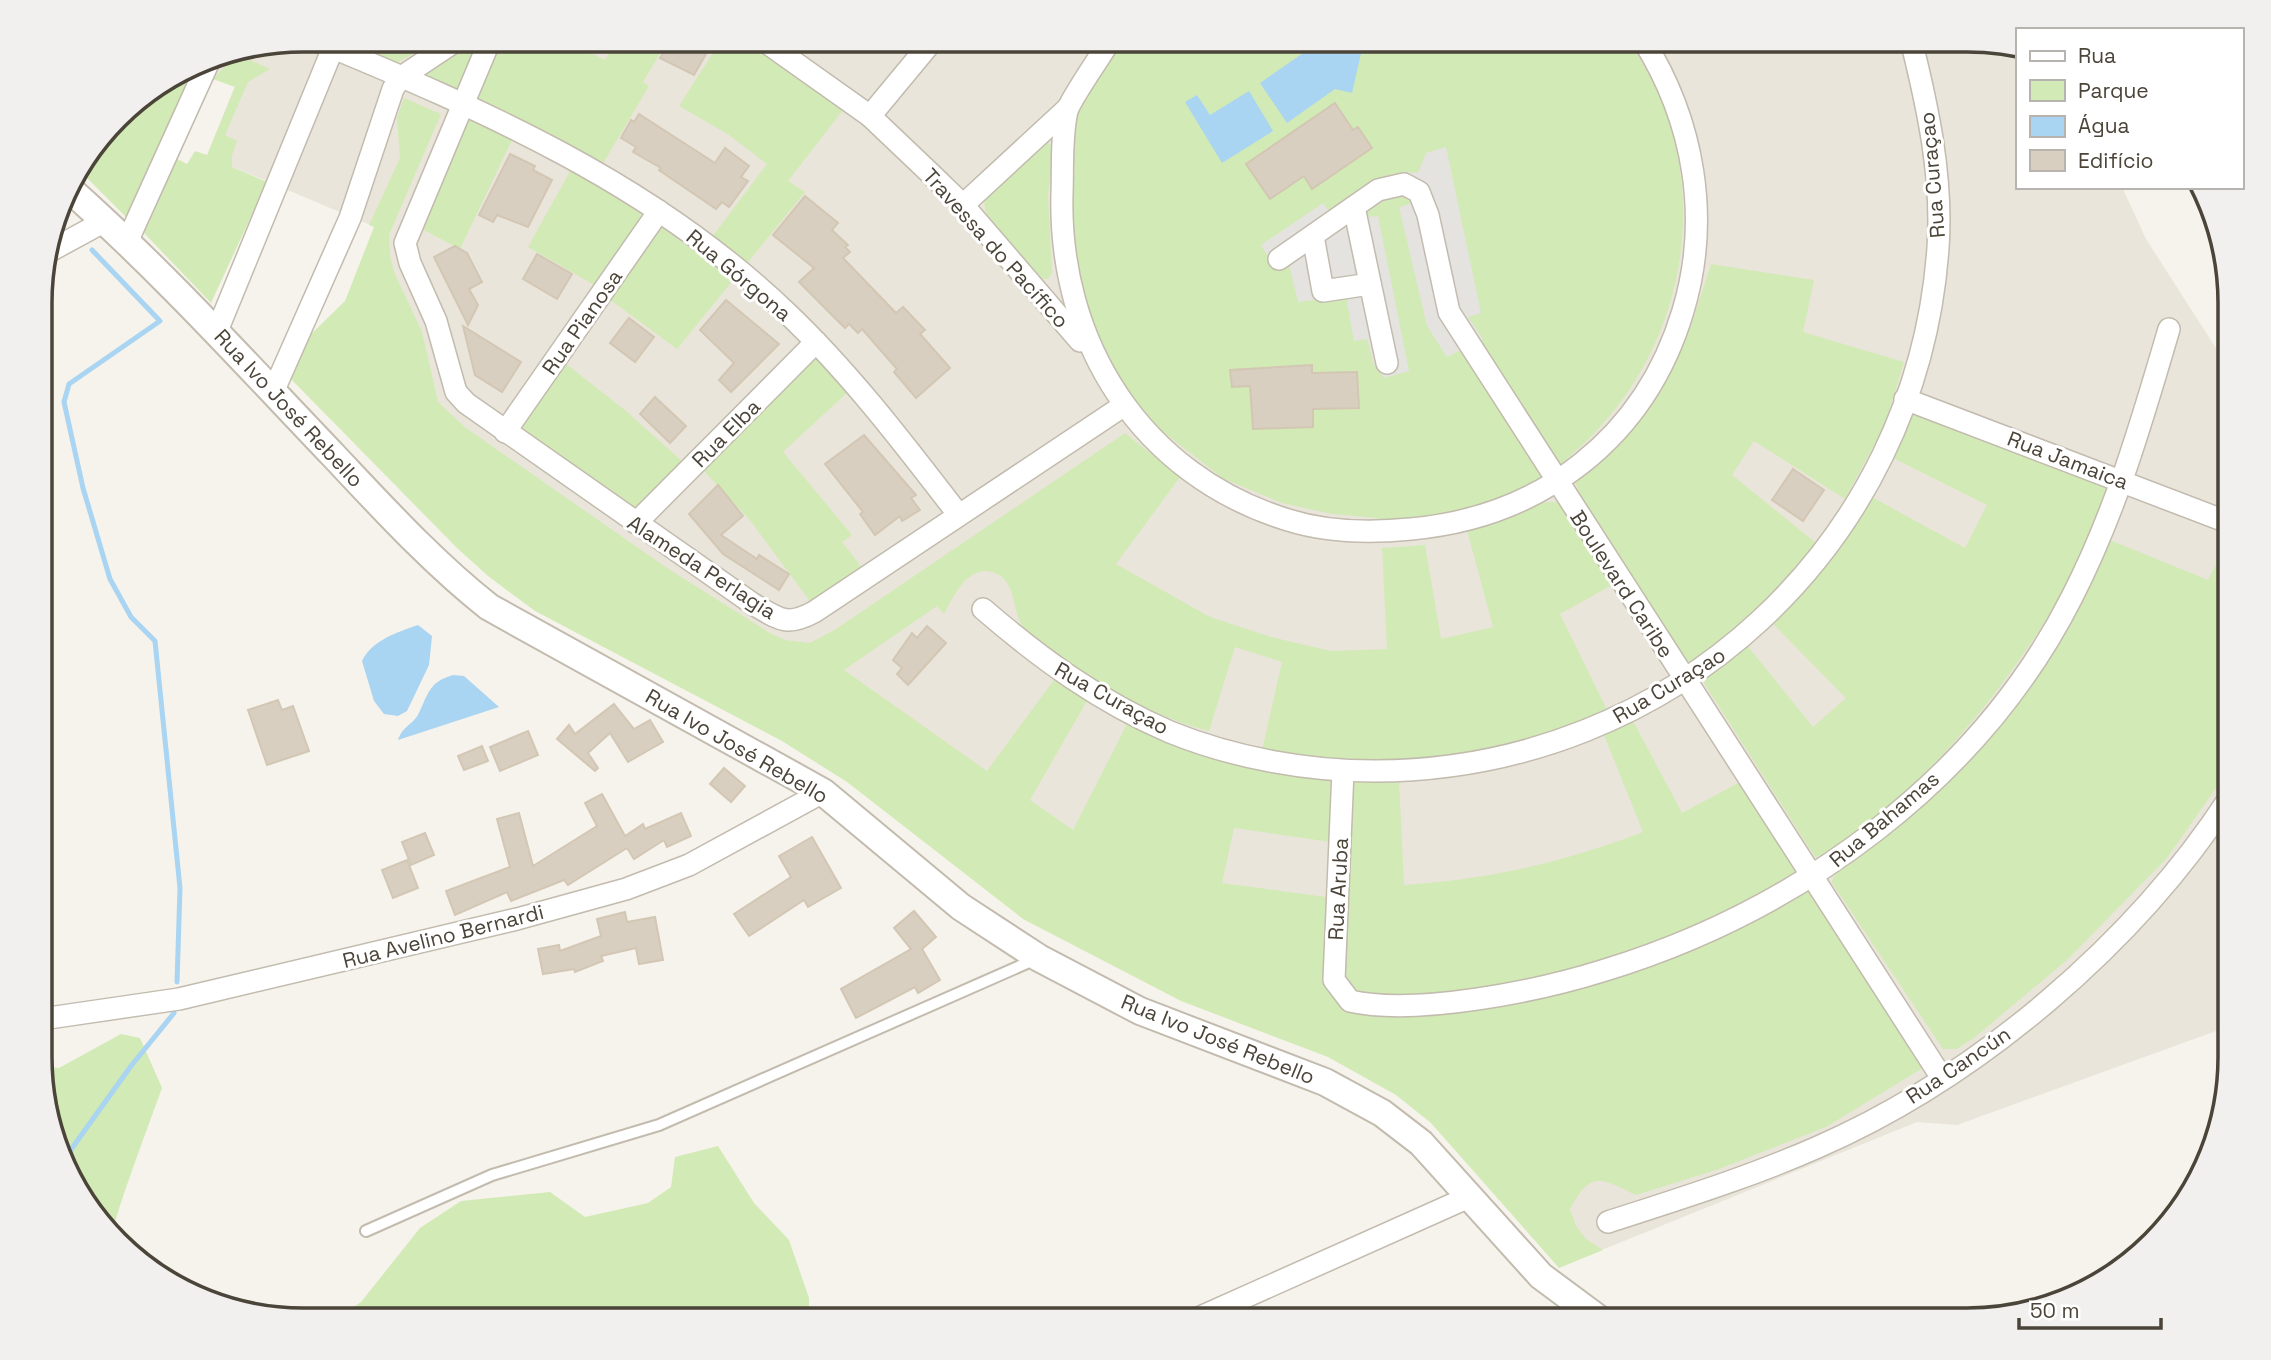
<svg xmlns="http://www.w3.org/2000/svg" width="2271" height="1360" viewBox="0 0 2271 1360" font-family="'Space Grotesk',sans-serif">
<rect width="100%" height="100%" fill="#f6f3ec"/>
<!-- residential -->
<polygon fill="#eae5da" points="304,40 1968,40 2017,47 2017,187 2122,187 2146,239 2230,370 2230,1026 1957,1125 1917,1122 1587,1256 1437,1098 426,426 375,227 207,156 235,86 188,69 203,60"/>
<!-- green -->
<g fill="#d2eab5">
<polygon points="344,40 440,40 394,64"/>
<polygon points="477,40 483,40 463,87 456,92 422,77"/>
<polygon points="500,40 564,40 605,60 616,40 668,40 643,82 649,86 602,165 480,101 478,92"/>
<polygon points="721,40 748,40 813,83 843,110 788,181 805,192 745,266 712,237 767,164 729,135 679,106"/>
<path d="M 1119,40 L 1627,40 C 1720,167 1693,345 1579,448 C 1565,460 1553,472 1538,482 C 1489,511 1435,517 1380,523 L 1377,518 L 1332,514 L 1282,503 L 1224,479 L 1154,425 L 1134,404 L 1102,354 L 1073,269 L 1070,179 L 1076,120 L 1085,96 Z"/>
<polygon points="241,59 250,60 270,69 248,82 225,135 237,141 232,155 232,167 267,182 211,303 144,233 177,159 187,164 195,151 207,155 235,87 213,79 226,65"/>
<polygon points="188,69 195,72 126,217 80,171 130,106"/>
<path d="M 404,98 L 441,114 L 389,235 L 390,256 L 394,272 L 422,332 L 438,402 L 466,428 L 667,568 L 770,633 L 785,640 L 810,643 L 836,629 L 1125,433 L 1180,477 L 1116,564 L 1210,617 L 1271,637 L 1331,651 L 1387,649 L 1382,548 L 1425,545 L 1441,639 L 1493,627 L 1467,530 L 1547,502 L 1558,502 L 1612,585 L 1560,614 L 1607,710 C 1497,762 1380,768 1262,750 L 1282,662 L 1235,647 L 1209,731 C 1154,717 1063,671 1025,629 C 1011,614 1018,584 997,574 C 970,561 954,595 944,614 L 937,606 L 844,670 L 987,771 L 1056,677 L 1088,699 L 1030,800 L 1073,830 L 1129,720 L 1330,781 L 1334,792 L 1331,842 L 1234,828 L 1222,883 L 1326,897 L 1327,976 L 1342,1005 L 1609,978 L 1692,950 L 1807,890 L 1812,890 L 1926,1066 L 1826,1127 L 1719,1169 L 1636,1195 C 1602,1179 1591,1169 1570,1209 L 1576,1226 L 1586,1239 L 1603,1250 L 1559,1268 L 1431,1123 L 1396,1095 L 1328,1057 L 1181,1001 L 1023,919 L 847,782 L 782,741 L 535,611 L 488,576 L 457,548 L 287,375 L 301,344 L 345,301 L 374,227 L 369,225 L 400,158 L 397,118 Z"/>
<polygon points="468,118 514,136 460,249 420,228"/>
<path d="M 1045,141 L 1054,147 L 1048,195 L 1052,273 L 1048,279 L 1043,279 C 1026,261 978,222 985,197 Z"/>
<polygon points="572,168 641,214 639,223 596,286 528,247"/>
<polygon points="661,227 734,279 677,349 609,299"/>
<path d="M 1711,264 L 1814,280 L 1803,332 L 1904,362 L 1885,425 L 1845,499 L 1754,441 L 1732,475 L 1816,543 C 1779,590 1739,627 1692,662 L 1684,660 L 1585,506 L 1575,482 L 1674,363 L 1692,323 Z"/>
<polygon points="820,356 851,389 783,452 852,535 842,542 863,569 812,604 749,519 702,469 813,359"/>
<polygon points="565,363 626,411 684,463 641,506 631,511 522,433 525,420"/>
<path d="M 1912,412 L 2107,485 L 2111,491 C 2097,521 2085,554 2068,583 C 2016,674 1950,758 1868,824 C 1852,836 1835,856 1815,857 L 1704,683 L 1706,676 L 1746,644 L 1813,727 L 1846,698 L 1772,623 L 1808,583 L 1870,496 L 1965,548 L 1987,505 L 1891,457 L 1908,415 Z"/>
<polygon points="2230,538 2230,768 2167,858 2067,960 1975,1037 1957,1049 1943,1049 1832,883 1833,877 1964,758 2110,540 2208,580"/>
<path d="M 1633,721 L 1682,813 L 1742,781 L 1797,864 L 1795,874 L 1693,930 L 1564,973 L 1458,992 L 1376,996 L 1360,994 L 1343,975 L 1351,786 L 1357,779 L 1399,779 L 1404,885 C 1490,879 1562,863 1643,832 L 1604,735 Z"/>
<path d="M 121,1034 L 140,1038 L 162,1088 C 155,1108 112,1222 114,1230 L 84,1202 L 42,1090 L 42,1066 L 59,1068 Z"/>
<polygon points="718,1146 754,1203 789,1240 809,1298 809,1320 335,1320 361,1302 420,1228 461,1201 550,1192 585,1217 648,1203 671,1187 675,1157"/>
</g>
<!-- parking -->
<polygon fill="#e5e3e0" points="1446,147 1481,313 1468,317 1483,339 1447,357 1427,326 1399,207 1414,203 1412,198 1401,194 1388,198 1367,212 1365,217 1378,216 1409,371 1384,378 1374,365 1367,339 1354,341 1346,296 1298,302 1289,264 1277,271 1261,245 1323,203 1330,213 1382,177 1404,172 1418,173 1426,153"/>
<!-- water -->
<g fill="#a9d4f2">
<polygon points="1322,40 1362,49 1352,93 1335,89 1287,123 1260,83"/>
<polygon points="1249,91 1273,131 1222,163 1185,102 1197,95 1210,115"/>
<path d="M 418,625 L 432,636 L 429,665 L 407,711 L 398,716 L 384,714 L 374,701 L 362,661 C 372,640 398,632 418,625 Z"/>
<path d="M 453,675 L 464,676 L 499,707 L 398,740 C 403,726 412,725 418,715 C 428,695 428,682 453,675 Z"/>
</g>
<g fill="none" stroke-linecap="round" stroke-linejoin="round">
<!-- stream -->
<g stroke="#a9d4f2" stroke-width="5">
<polyline points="58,217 60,219"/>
<polyline points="92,250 160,321 69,384 64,402 83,488 110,579 131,617 155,641 180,888 177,982"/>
<polyline points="67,1155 131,1066 174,1013"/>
</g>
</g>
<!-- building -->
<g fill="#d8cfc1" stroke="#d3c7b4" stroke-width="2">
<polygon points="671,40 714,40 694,75 660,58"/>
<polygon points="1335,103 1353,130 1358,127 1372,148 1312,189 1304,176 1270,199 1246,164"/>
<polygon points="639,114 715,163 725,148 749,166 741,177 748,181 729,207 722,202 716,209 659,170 661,168 633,152 636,147 621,138 631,120 634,122"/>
<polygon points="510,154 535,166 533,170 552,180 528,227 497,215 493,222 479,215"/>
<polygon points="805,196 838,223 832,230 848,245 845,247 850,252 843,258 896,313 903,307 925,330 920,334 950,368 916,398 894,372 897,369 862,329 858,333 849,324 845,328 799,282 814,268 773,235"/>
<polygon points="455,246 467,253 482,282 469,289 478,305 468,325 434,257"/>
<polygon points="537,254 572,274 557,299 523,279"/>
<polygon points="726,300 779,344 731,392 719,380 734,363 700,330"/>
<polygon points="629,318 654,337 635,362 610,343"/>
<polygon points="463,326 521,362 502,392 475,375"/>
<polygon points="1312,365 1312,373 1357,372 1359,408 1313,409 1313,427 1253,429 1250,386 1232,387 1230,370"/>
<polygon points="655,397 686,426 670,443 640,414"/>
<polygon points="864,435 916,495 911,498 920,510 902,521 900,516 875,535 860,514 863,512 825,464"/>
<polygon points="1793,469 1824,490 1803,521 1772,500"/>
<polygon points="718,485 743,516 721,535 757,559 759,555 789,574 779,590 723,554 689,514"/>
<polygon points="927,626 946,643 908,685 897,674 902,668 893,660 912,633 917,638"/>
<polygon points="278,700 282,710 293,706 309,751 267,765 248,710"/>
<polygon points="614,704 634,729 650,720 663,742 628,762 610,733 588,753 598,768 595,771 557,739 569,725 575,734"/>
<polygon points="528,731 538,755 500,771 490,747"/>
<polygon points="482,746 488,761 464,770 458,756"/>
<polygon points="724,768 745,786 731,802 710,784"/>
<polygon points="602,794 625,836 643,824 645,829 681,813 691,836 667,847 664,840 634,859 627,848 568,885 564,880 511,901 507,892 455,915 446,891 510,867 497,819 519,813 533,866 597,826 585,803"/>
<polygon points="425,833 434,855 411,865 402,842"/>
<polygon points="812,837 841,888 808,907 804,900 749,936 734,914 791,877 779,856"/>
<polygon points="407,860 418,888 393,898 382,870"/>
<polygon points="914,911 936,937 922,949 940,980 918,993 915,987 856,1018 841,989 911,949 894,928"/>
<polygon points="625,912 627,922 655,917 663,960 639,964 636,948 601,956 603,961 575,972 574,969 543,974 538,949 559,945 560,951 601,936 597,919"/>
</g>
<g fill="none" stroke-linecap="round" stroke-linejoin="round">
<defs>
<polyline id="service" points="366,1231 492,1175 659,1125 1036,959"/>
<g id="minor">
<path d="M 314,40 C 484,110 653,184 787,313 C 851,374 904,444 958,514"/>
<path d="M 490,40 L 405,243 L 410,263 L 436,321 L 456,392 L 466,403 L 753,604 C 779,619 786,627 814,612 L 1123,406"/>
<polyline points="763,40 870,116 931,174 963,205 1080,341"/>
<path d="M 1110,40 C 1101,56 1071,98 1067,111 C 1061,137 1063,167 1062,194 C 1058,342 1141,475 1288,520 C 1326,532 1371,533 1411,529 C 1542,517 1645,438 1683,311 C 1711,218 1694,121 1643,40"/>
<polyline points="870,116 933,40"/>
<polyline points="963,205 1068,108"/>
<polyline points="1354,207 1387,363"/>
<polyline points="1313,236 1323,291 1370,284"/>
<polyline points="127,242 210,59"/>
<polyline points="48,252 105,221"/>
<polyline points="1279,259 1378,190 1404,184 1419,192 1428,215 1449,312 1942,1078"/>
<polyline points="217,331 333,48 332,40"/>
<polyline points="273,392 350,218 393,89 400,78 457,40"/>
<polyline points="1905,399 2230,523"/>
<polyline points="505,432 659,211"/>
<polyline points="636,523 816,342"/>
<path d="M 983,609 C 1041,659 1100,702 1170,732 C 1234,758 1307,771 1375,771 C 1672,770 1917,545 1938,248 C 1943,178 1928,108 1911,40"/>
<path d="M 1343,771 L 1334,980 L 1350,1001 C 1416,1016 1538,991 1602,971 C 1797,912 1979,781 2072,597 C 2116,511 2142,421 2169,329"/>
<polyline points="42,1019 179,999 517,919 626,889 689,865 823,792"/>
<path d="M 1608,1222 C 1679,1199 1750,1177 1818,1147 C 1978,1077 2135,943 2230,797"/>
<polyline points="1196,1319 1469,1197"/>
</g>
<path id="tertiary" d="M 67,187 C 162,271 246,364 333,455 C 383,508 432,562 489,607 L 823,792 L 961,907 L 1039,958 L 1140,1011 L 1325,1082 L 1382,1113 L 1421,1143 L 1541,1276 L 1599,1319"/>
</defs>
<!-- service casing -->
<use href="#service" stroke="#c2bbae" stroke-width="14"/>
<!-- minor casing -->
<use href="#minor" stroke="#c2bbae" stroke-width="24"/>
<!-- tertiary casing -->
<use href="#tertiary" stroke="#c2bbae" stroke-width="30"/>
<!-- service -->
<use href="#service" stroke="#fff" stroke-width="10"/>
<!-- minor -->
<use href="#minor" stroke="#fff" stroke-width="21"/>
<!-- tertiary -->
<use href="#tertiary" stroke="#fff" stroke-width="26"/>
</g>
<g text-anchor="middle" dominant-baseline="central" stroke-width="6" stroke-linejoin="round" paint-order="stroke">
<!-- street labels -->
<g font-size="21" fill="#4b4439" stroke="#fff">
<text transform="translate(1932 175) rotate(-95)">Rua Curaçao</text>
<text transform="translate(996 248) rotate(48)">Travessa do Pacífico</text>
<text transform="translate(739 275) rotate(40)">Rua Górgona</text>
<text transform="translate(582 322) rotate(-55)">Rua Pianosa</text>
<text transform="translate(289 408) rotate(47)">Rua Ivo José Rebello</text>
<text transform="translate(726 433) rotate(-45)">Rua Elba</text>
<text transform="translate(2068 460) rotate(21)">Rua Jamaica</text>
<text transform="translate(702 567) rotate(33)">Alameda Perlagia</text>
<text transform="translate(1622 584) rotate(57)">Boulevard Caribe</text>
<text transform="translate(1669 685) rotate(-31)">Rua Curaçao</text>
<text transform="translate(1112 698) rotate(29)">Rua Curaçao</text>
<text transform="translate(737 746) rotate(30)">Rua Ivo José Rebello</text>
<text transform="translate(1884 819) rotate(-40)">Rua Bahamas</text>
<text transform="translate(1338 889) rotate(-87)">Rua Aruba</text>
<text transform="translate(443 936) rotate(-14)">Rua Avelino Bernardi</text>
<text transform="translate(1218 1039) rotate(22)">Rua Ivo José Rebello</text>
<text transform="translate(1958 1065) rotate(-34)">Rua Cancún</text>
</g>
</g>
<!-- crop -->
<path d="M0 0H2271V1360H0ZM303 52H1967A251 251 0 0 1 2218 303V1057A251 251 0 0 1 1967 1308H303A251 251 0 0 1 52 1057V303A251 251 0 0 1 303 52Z" fill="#f1f0ef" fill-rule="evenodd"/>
<path fill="none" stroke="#4b4439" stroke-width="3.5" d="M303 52H1967A251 251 0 0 1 2218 303V1057A251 251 0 0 1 1967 1308H303A251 251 0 0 1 52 1057V303A251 251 0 0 1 303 52Z"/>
<!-- legend -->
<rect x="2016" y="28" width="228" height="161" fill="#ffffff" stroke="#b7b4b0" stroke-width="2"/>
<rect x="2030" y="51" width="35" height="10" fill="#ffffff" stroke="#b7b4b0" stroke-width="2"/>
<text x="2078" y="63" font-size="21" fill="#4b4439">Rua</text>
<rect x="2030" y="80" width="35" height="21" fill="#d2eab5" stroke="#b7b4b0" stroke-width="2"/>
<text x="2078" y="98" font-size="21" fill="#4b4439">Parque</text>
<rect x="2030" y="116" width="35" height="21" fill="#a9d4f2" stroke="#b7b4b0" stroke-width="2"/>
<text x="2078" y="133" font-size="21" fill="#4b4439">Água</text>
<rect x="2030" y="150" width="35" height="21" fill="#d8cfc1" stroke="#b7b4b0" stroke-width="2"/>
<text x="2078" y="168" font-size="21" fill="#4b4439">Edifício</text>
<!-- scale -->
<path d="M2019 1318v10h142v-10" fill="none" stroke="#4b4439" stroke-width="3.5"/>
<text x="2030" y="1318" font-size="21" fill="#4b4439" stroke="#ffffff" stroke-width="5" paint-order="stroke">50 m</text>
</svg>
